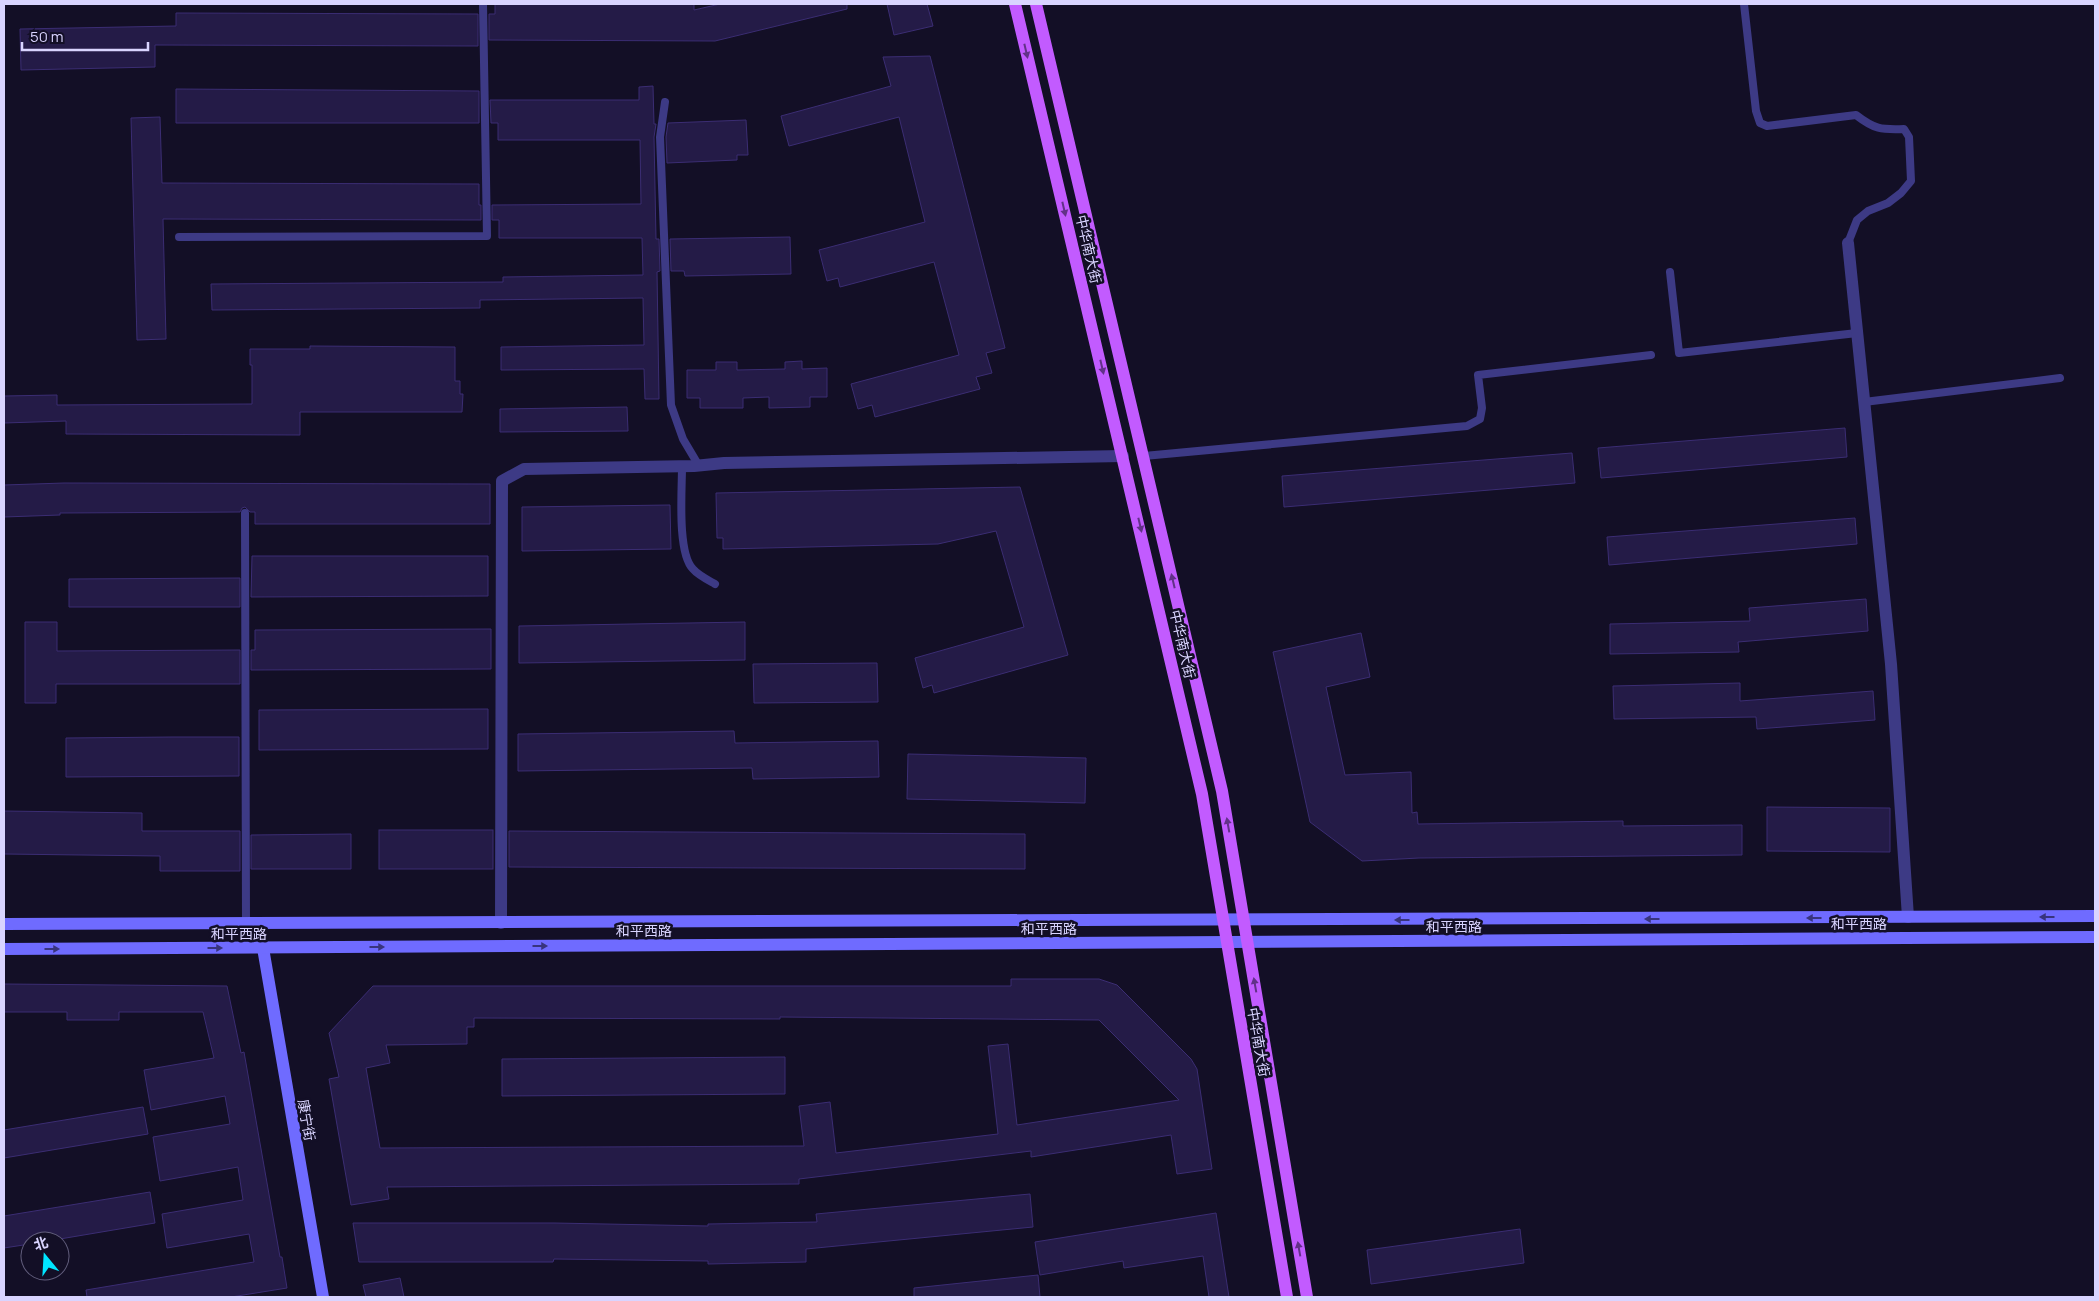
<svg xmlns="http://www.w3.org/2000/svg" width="2099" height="1301" viewBox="0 0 2099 1301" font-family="Manrope,'Noto Sans SC',sans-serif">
<rect width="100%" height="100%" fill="#130f26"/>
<!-- building -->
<g fill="#241b47" stroke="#3b2d73" fill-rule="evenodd">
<polygon points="495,4 694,4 694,10 720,4 847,4 847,9 715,41 489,40 489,14 495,14"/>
<polygon points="887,4 927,4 933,26 894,35"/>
<polygon points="176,13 478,14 478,46 155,45 155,67 21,70 20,29 176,26"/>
<polygon points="930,56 1005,348 986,353 992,373 976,377 980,389 875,417 872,405 858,409 851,384 959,355 934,262 840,287 838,278 827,281 819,250 925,222 899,117 789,146 781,116 891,86 883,57"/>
<polygon points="653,86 654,124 656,124 654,137 656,239 659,239 660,271 657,272 659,399 645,399 644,369 501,370 501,347 644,345 643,298 480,300 480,308 212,310 211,284 503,282 503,277 643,275 642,238 499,238 499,220 492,220 492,205 641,204 640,140 498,140 498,123 491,123 490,100 639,100 639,87"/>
<polygon points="176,89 479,91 479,123 176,123"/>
<polygon points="160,117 162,183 479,184 479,205 481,205 481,220 163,219 166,339 137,340 131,118"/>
<polygon points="746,120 748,155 737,155 737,160 667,163 666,137 668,123"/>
<polygon points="790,237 791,274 685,276 684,271 671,271 670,239"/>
<polygon points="310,346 455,347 455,381 460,381 460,394 463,394 462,412 300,412 300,435 66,434 66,421 4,423 4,396 57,395 57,405 252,404 252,365 250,365 250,349 310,349"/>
<polygon points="802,361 802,369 827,368 827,397 810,397 810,407 769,408 769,397 743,398 743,408 700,408 700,398 687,398 687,370 716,370 716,362 737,362 737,370 785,369 785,362"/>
<polygon points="627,407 628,431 500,432 500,409"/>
<polygon points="1845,428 1847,457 1601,478 1598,448"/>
<polygon points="1572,453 1575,483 1284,507 1282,476"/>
<polygon points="64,483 490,484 490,524 255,524 255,512 250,512 245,507 242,508 240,512 60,513 60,515 4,517 4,485"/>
<polygon points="1020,487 1068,655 934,693 932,685 923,688 915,658 1024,627 996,531 938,544 723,549 723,538 717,538 716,493"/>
<polygon points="670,505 671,549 522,551 522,507"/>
<polygon points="1855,518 1857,544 1609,565 1607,537"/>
<polygon points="252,556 488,556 488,596 251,597"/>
<polygon points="240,578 240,607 69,607 69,579"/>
<polygon points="1866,599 1868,631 1738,642 1739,652 1610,654 1610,624 1750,621 1749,608"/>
<polygon points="25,622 57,622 57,651 240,650 240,684 56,684 56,703 25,703"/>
<polygon points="745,622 745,660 519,663 519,626"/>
<polygon points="491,629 491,669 251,670 251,650 255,650 255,630"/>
<polygon points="1361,633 1370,677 1326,687 1345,775 1411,772 1412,813 1417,812 1418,824 1623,821 1623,826 1742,825 1742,855 1419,858 1362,861 1310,822 1273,652"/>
<polygon points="877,663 878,702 754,703 753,664"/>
<polygon points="1740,683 1740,701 1873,691 1875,720 1757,729 1756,717 1614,719 1613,686"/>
<polygon points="488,709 488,749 259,750 259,710"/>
<polygon points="734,731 735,743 878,741 879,777 753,779 752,768 518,771 518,734"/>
<polygon points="173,737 239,737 239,776 66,777 66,738"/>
<polygon points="908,754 1086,758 1085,803 907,799"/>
<polygon points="1767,807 1890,808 1890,852 1767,851"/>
<polygon points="4,811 142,813 142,831 240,831 240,871 160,871 160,856 4,854"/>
<rect x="379" y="830" width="114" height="39"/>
<polygon points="509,831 1025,834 1025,869 509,867"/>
<polygon points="351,834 351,869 251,869 251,835"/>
<path d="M 1011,979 L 1099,979 L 1117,985 L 1191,1059 L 1197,1069 L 1212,1169 L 1177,1174 L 1171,1135 L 1031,1157 L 1031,1151 L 799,1179 L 799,1184 L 387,1187 L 389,1199 L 351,1205 L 329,1079 L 339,1077 L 329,1033 L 373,986 L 1011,986 ZM 780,1017 L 1099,1020 L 1179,1100 L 1017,1125 L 1008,1044 L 988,1046 L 998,1134 L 836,1153 L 830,1102 L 799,1106 L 804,1146 L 380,1148 L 366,1068 L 390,1063 L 386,1045 L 467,1044 L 467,1027 L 474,1027 L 474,1018 L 780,1019 Z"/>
<polygon points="4,984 227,986 241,1053 244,1052 280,1257 282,1257 287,1288 231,1297 87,1297 86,1290 254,1262 249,1234 167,1248 162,1214 243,1200 238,1167 160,1181 153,1137 230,1124 225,1096 151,1110 144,1070 214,1058 203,1012 119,1012 119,1020 67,1020 67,1012 4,1012"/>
<polygon points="785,1057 785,1094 502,1096 502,1059"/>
<polygon points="143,1107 148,1134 4,1158 4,1130"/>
<polygon points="150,1192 155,1223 48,1241 30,1241 30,1244 4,1248 4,1216"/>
<polygon points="1030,1194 1033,1227 806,1249 806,1262 708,1264 708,1261 554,1259 553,1262 359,1262 353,1223 554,1223 708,1226 708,1224 817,1222 816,1214"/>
<polygon points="1216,1213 1229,1297 1209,1297 1203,1256 1124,1268 1123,1261 1040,1275 1035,1242"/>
<polygon points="1520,1229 1524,1263 1371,1284 1367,1250"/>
<polygon points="1038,1275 1040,1297 914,1297 914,1288"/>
<polygon points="400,1278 404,1297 366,1297 363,1285"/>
</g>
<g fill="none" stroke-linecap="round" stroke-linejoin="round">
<!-- lane -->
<g stroke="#3d3a85" stroke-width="8">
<path d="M 1744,4 L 1756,111 L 1760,123 L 1767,126 L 1856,115 C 1874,129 1881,130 1904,129 L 1909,137 L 1911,181 L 1901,193 L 1888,203 L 1868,211 L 1857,220 L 1848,243"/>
<polyline points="665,102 660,137 671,405 683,439 699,466"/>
<polyline points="179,237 487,236 483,4"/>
<polyline points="1670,272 1679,353 1857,333"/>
<polyline points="1864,402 2060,378"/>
<polyline points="1144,456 1467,426 1480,419 1482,408 1478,375 1651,355"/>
<path d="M 682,467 C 682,490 677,553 693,569 C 698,575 708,580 715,584"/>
<polyline points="245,513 246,924"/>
</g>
<!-- street -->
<g stroke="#3d3a85" stroke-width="12">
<polyline points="1848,243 1891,664 1908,917"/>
<polyline points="501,923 502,481 524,469 694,466 724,463 1123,456"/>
</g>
<!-- secondary -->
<g stroke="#6f6bff" stroke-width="12">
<polyline points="4,924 2095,916"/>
<polyline points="263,948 323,1297"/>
<polyline points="4,949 2095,937"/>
</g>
<!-- primary -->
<g stroke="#c25bff" stroke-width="12">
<polyline points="1015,4 1202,794 1287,1297"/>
<polyline points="1036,4 1222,791 1307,1297"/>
</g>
</g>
<!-- one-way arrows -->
<defs><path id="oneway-solid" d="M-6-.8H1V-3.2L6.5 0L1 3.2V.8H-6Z" transform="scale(1.25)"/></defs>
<g fill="#623188">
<use href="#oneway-solid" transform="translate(1026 51) rotate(77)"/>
<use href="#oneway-solid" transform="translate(1064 209) rotate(77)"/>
<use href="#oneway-solid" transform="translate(1102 367) rotate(77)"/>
<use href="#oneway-solid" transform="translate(1140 525) rotate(77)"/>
<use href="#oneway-solid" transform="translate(1173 581) rotate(-103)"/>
<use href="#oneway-solid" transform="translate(1228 825) rotate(-100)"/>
<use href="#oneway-solid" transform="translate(1255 985) rotate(-100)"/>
<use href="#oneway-solid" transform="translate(1299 1249) rotate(-100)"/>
</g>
<g fill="#38347d">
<use href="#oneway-solid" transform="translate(2047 917) rotate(180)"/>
<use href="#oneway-solid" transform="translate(1814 918) rotate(180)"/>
<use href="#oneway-solid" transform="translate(1652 919) rotate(180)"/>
<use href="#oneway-solid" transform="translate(1402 920) rotate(180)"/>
<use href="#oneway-solid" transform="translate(540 946)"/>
<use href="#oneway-solid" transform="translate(377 947)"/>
<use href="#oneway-solid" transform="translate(215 948)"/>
<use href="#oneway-solid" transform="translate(52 949)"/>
</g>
<g text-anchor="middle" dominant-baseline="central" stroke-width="5" stroke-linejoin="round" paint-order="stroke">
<!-- street labels -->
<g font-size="14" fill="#d9d4ff" stroke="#130f26">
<text transform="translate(1089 249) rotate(77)">中华南大街</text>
<text transform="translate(1183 644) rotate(77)">中华南大街</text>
<text x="1859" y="923">和平西路</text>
<text x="1454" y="926">和平西路</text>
<text x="1049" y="928">和平西路</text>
<text x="644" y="930">和平西路</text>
<text x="239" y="933">和平西路</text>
<text transform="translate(1259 1042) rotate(80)">中华南大街</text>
<text transform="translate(307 1120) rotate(80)">康宁街</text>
</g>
</g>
<!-- border -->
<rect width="2099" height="1301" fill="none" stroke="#d9d4ff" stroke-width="10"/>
<!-- north arrow -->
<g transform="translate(45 1256) rotate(342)"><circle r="24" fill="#130f26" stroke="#625e7d"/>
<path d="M0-4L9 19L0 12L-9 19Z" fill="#00e5ff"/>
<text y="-8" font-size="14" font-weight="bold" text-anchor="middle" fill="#d9d4ff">北</text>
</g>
<!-- scale -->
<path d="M22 42v8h126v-8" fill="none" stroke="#d9d4ff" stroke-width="2.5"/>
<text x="30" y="42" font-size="15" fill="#d9d4ff" stroke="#130f26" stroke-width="4" paint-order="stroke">50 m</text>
</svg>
